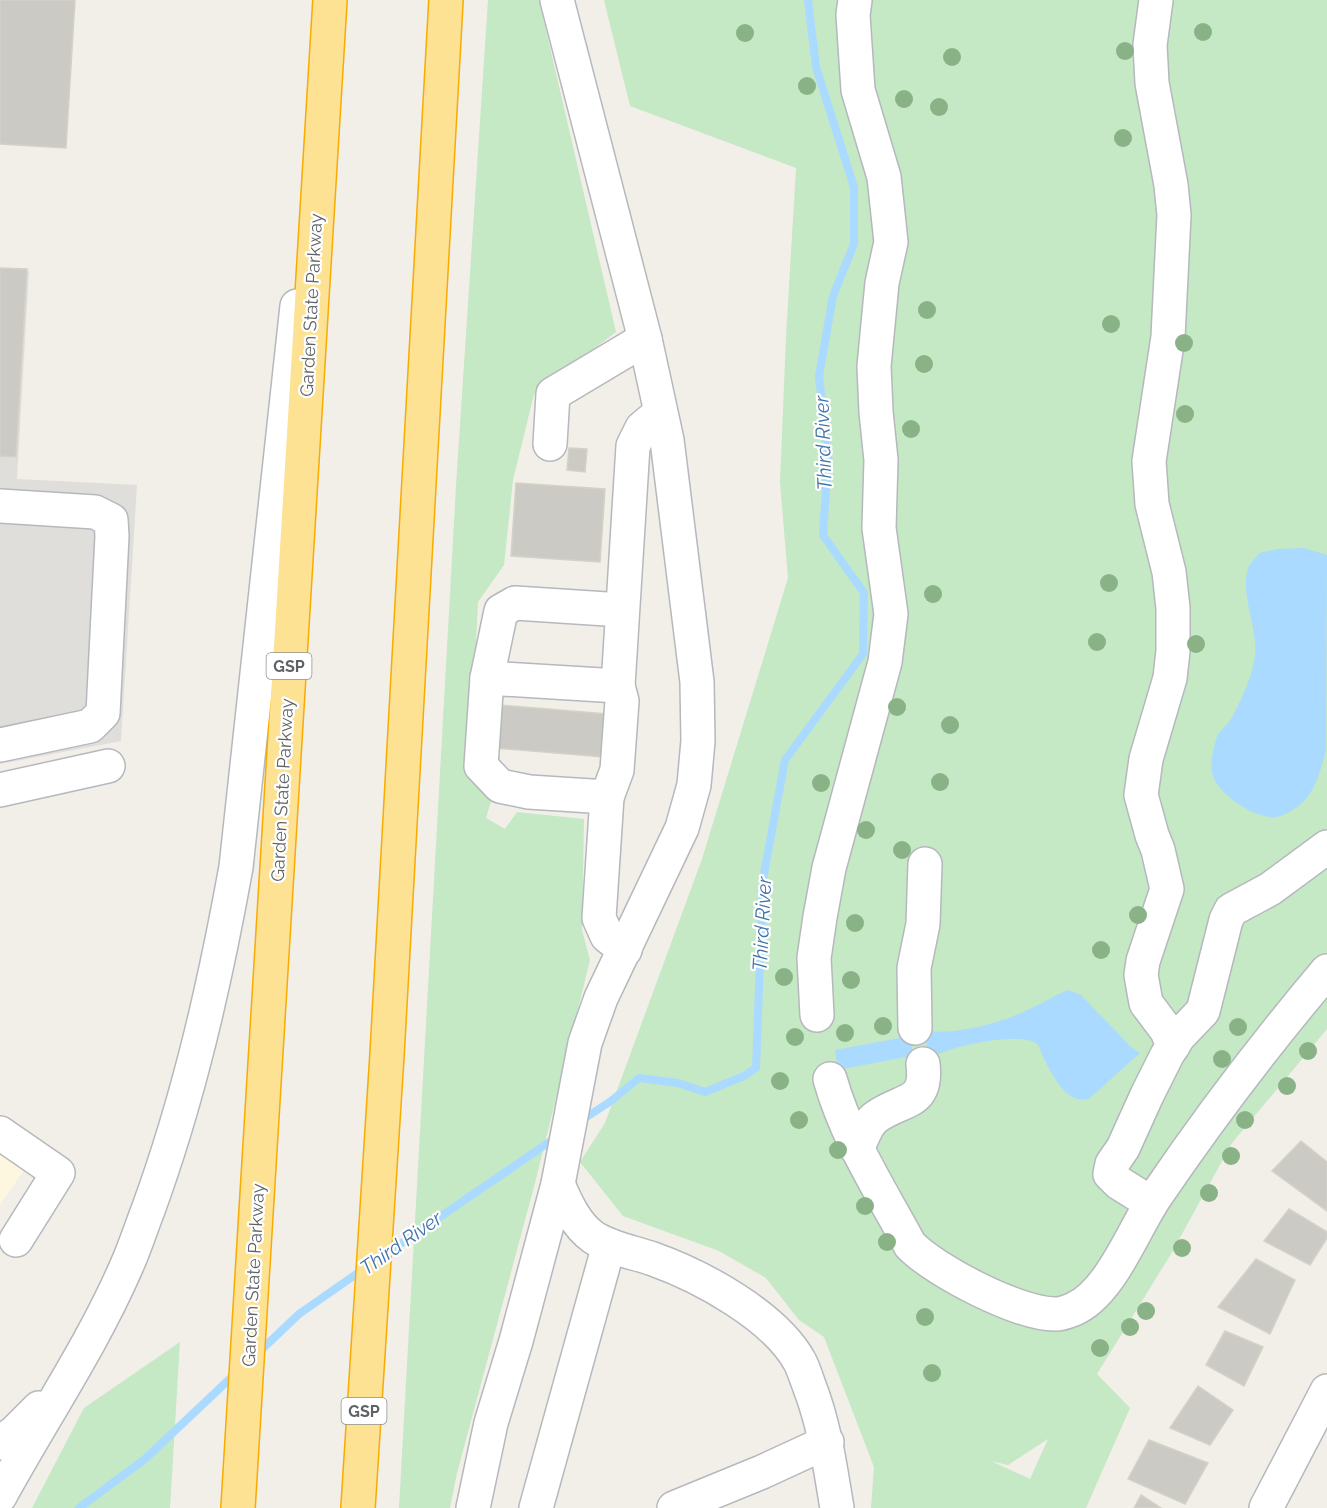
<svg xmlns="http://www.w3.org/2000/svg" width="1327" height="1508" viewBox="0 0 1327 1508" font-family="Raleway,sans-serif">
<rect width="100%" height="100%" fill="#f1efe8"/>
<!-- commercial -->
<polygon fill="#fef7e0" points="0,1154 24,1170 0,1205"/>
<!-- industrial -->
<polygon fill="#e0deda" points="0,269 29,271 17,479 137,485 121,741 0,764"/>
<!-- green -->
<g fill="#c5e8c5" fill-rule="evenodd">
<polygon points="488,0 539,0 616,332 534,394 513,480 504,565 478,602 469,773 492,798 486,818 505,829 517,812 584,819 582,930 590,960 535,1183 457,1473 450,1508 399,1508 456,486"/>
<path d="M 604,0 L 1327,0 L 1327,1029 L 1232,1143 L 1171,1254 L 1097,1374 L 1130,1408 L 1086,1508 L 871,1508 L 874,1467 L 824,1337 L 799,1320 L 766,1278 L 719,1251 L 623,1216 L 580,1162 L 605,1123 L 702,859 L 788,578 L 780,482 L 786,337 L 796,168 L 630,106 ZM 1048,1439 L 1030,1479 L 991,1461 L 1008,1465 Z"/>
<polygon points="180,1342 170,1508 32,1508 84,1408"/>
</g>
<!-- water -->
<g fill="#aadaff">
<path d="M 1304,548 L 1327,555 L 1326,750 C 1321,769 1316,790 1301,804 C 1297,808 1283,816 1277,817 C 1256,820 1217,794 1212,773 C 1210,764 1214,741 1219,733 C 1223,728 1228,724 1231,719 C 1241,700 1253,676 1255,655 C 1258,627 1240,596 1248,568 C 1250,563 1256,558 1259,553 L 1278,549 Z"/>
<path d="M 1068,990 L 1081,995 L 1130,1046 L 1140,1053 L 1090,1098 C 1067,1107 1052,1074 1043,1057 C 1041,1052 1040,1048 1037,1044 C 1022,1030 946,1047 930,1058 L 923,1030 C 949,1036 993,1025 1016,1015 C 1034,1008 1050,998 1068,990 Z"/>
<polygon points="909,1032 915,1065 905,1057 838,1070 835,1050 900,1038"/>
</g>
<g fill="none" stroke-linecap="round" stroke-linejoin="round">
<!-- stream -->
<g stroke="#aadaff" stroke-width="8">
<polyline points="579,1122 611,1101 639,1078 678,1083 705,1092 744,1076 756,1068 763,879 785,760 863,654 864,593 823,535 828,457 819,376 833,296 854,244 854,187 816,67 808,0"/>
<polyline points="383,1256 558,1136"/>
<polyline points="258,1353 299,1314 365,1268"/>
<polyline points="79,1508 145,1459 237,1372"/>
</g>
</g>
<!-- building -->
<g fill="#cccac5" stroke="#d6d1c6" stroke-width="1.5">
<polygon points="0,0 75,0 66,148 0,144"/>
<polygon points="0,268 27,269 16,457 0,456"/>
<polygon points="569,448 587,449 585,472 567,470"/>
<polygon points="516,483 605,489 600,562 511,556"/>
<polygon points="499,705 607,714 603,757 495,748"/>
<polygon points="1301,1141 1327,1162 1327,1211 1272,1171"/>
<polygon points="1289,1209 1327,1232 1327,1238 1310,1265 1264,1241"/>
<polygon points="1256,1259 1295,1280 1270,1334 1218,1307"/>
<polygon points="1225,1331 1263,1347 1244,1386 1206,1365"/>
<polygon points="1198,1386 1233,1410 1210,1445 1170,1428"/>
<polygon points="1149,1440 1208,1463 1185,1504 1128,1479"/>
<polygon points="1141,1495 1161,1508 1134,1508"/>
</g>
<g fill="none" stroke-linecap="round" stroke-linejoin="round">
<defs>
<g id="minor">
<polyline points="1156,0 1150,45 1152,83 1171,185 1174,215 1168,337 1149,461 1152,504 1169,572 1173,608 1173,651 1170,678 1146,759 1141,795 1152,835 1158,850 1167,889 1143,961 1141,975 1146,1003 1167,1031 1173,1046"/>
<polyline points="550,444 553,394 645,339"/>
<polyline points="0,506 95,512 111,520 112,536 103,713 90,726 0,745"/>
<polyline points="622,610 515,603 501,611 487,678 481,766 500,786 529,792 607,797 599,918 607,936 625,950"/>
<polyline points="487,678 618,686 633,446 642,428 660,413"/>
<polyline points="0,790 108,766"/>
<polyline points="607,797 617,770 622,701 618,686"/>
<polyline points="817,1015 814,958 820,917 829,868 885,662 891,614 879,528 881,460 876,412 874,366 882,283 891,242 884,177 858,90 853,15 855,0"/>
<polyline points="915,1028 914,968 923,924 925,864"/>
<path d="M 830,1079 C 847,1139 881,1191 910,1245 C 935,1271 1020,1315 1056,1314 C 1062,1314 1069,1311 1074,1309 C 1111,1293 1134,1228 1156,1196 C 1209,1118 1266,1043 1327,971"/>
<polyline points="0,1133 58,1173 16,1240"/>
<path d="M 857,1149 C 862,1139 867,1123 876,1117 C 902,1098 928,1106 923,1064"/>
<path d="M 558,1184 C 566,1203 576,1225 593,1237 C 611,1249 633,1252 653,1259 C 701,1276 775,1316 800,1362 C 804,1370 807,1380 810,1388 C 825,1427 830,1467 837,1508"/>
<polyline points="1151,1203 1119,1183 1110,1174 1112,1164 1123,1148 1147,1095 1167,1055 1179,1036 1203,1011 1226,920 1231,910 1270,889 1327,847"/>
<polyline points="0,1443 15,1432 39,1408"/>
<path d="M 0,1496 C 42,1419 92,1346 127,1265 C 135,1247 141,1228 148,1210 C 189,1098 215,983 236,867 L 297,306"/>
<polyline points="473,1508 491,1423 516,1341 558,1184 585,1043 601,998 682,828 694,785 698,741 697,682 667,440 645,339 557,0"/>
<polyline points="536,1508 609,1245"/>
<polyline points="674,1508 762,1472 827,1442"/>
<polyline points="1266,1508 1327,1391"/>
</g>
<g id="highway">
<polyline points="238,1508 330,0"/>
<polyline points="358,1508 387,1055 446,0"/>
</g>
</defs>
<!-- minor casing -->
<use href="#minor" stroke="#b5b8bc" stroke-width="36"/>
<!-- highway casing -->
<use href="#highway" stroke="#f9ab00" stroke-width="36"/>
<!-- minor -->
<use href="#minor" stroke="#fff" stroke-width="33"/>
<!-- highway -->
<use href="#highway" stroke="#fde293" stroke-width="33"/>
</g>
<!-- trees -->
<g fill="#89b387">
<circle cx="1203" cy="32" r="9"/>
<circle cx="745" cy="33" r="9"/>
<circle cx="1125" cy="51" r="9"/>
<circle cx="952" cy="57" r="9"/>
<circle cx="807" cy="86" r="9"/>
<circle cx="904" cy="99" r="9"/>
<circle cx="939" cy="107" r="9"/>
<circle cx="1123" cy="138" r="9"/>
<circle cx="927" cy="310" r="9"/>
<circle cx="1111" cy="324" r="9"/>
<circle cx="1184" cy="343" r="9"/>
<circle cx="924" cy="364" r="9"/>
<circle cx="1185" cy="414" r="9"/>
<circle cx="911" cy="429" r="9"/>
<circle cx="1109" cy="583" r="9"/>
<circle cx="933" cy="594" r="9"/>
<circle cx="1097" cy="642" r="9"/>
<circle cx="1196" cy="644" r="9"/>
<circle cx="897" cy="707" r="9"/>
<circle cx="950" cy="725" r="9"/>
<circle cx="940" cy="782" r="9"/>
<circle cx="821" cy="783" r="9"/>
<circle cx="866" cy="830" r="9"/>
<circle cx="902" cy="850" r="9"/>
<circle cx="1138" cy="915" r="9"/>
<circle cx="855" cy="923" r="9"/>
<circle cx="1101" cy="950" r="9"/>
<circle cx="784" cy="977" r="9"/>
<circle cx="851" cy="980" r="9"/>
<circle cx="883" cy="1026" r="9"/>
<circle cx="1238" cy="1027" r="9"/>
<circle cx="845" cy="1033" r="9"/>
<circle cx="795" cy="1037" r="9"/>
<circle cx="1308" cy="1051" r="9"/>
<circle cx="1222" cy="1059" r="9"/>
<circle cx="780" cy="1081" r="9"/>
<circle cx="1287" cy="1086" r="9"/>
<circle cx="799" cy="1120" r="9"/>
<circle cx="1245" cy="1120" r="9"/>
<circle cx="838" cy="1150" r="9"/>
<circle cx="1231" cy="1156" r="9"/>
<circle cx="1209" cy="1193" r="9"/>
<circle cx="865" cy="1206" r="9"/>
<circle cx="887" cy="1242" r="9"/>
<circle cx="1182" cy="1248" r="9"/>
<circle cx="1146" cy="1311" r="9"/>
<circle cx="925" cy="1317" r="9"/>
<circle cx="1130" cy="1327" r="9"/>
<circle cx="1100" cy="1348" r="9"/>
<circle cx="932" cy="1373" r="9"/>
</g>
<g text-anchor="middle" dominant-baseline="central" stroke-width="4.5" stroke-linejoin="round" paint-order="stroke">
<!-- shield labels -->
<g fill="#fff" stroke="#8f9295" stroke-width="1.5">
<rect x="266.5" y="653" width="45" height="26" rx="4.5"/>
<rect x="341.5" y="1398" width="45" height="26" rx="4.5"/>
</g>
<g font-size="16" font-weight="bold" fill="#5f6368">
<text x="289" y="666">GSP</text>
<text x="364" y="1411">GSP</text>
</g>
<!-- street labels -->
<g font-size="18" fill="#5f6368" stroke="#fff">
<text transform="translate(311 305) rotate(-87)">Garden State Parkway</text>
<text transform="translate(282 790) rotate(-87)">Garden State Parkway</text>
<text transform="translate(253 1275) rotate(-87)">Garden State Parkway</text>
</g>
<!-- water labels -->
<g font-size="20" font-style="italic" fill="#4174aa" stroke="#fff">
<text transform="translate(823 443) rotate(-92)">Third River</text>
<text transform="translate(762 924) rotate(-87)">Third River</text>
<text transform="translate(401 1243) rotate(-35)">Third River</text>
</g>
</g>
</svg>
